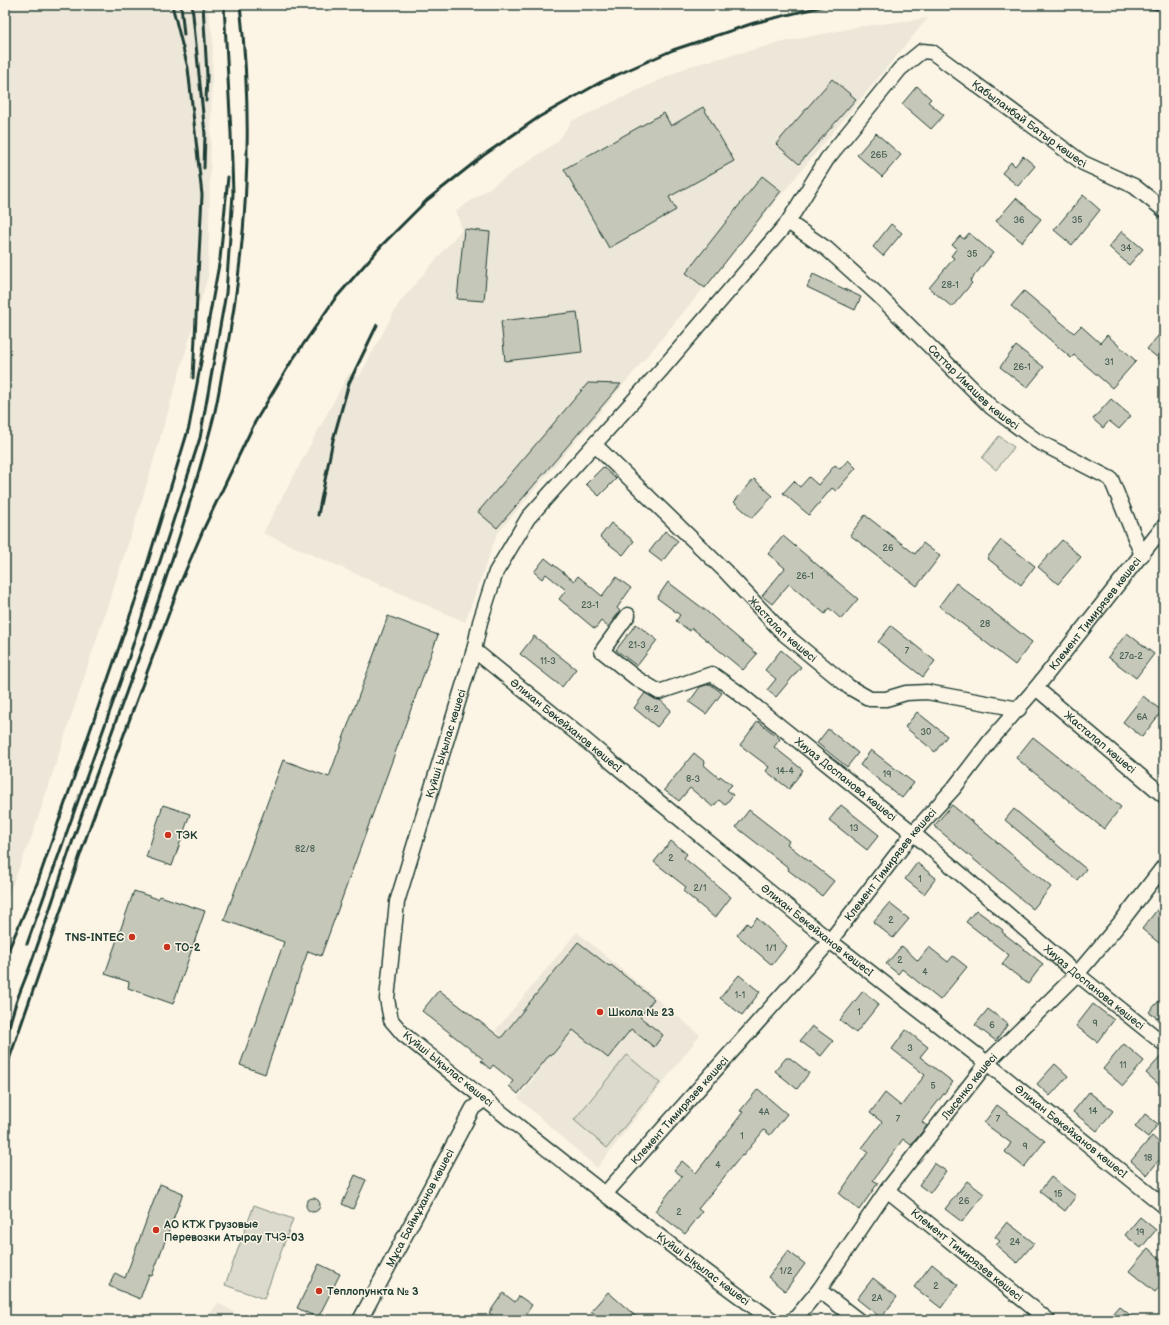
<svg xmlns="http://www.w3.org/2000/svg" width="1169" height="1325" viewBox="0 0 1169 1325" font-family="'Balsamiq Sans',sans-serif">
<rect width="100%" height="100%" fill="#fcf5e5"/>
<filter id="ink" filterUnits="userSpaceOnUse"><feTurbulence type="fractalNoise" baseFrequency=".025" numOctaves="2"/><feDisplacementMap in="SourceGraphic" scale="8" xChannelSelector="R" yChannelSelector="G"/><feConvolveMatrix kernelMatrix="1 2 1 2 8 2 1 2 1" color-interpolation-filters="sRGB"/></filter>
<g filter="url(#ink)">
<!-- built -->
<g fill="#ece7d8">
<polygon points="5,5 207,5 213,39 208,276 138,513 33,833 5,903"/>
<polygon points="928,18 628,379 497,534 465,622 263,533 349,373 359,377 399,303 462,229 456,211 558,141 572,121 690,66 779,43 857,27"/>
<polygon points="577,932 700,1035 597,1168 518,1098 541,1069 495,1031"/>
<polygon points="218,1303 248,1320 210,1320 207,1318"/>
</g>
<!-- green -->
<g fill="#dcdacc" stroke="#7e8c80">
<polygon points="999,436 1014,447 996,470 982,458"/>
<polygon points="627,1055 660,1083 607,1148 574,1120"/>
<polygon points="254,1205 293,1219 264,1299 225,1285"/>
</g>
<!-- building -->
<g fill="#c5c7b9" stroke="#1f3d34">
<polygon points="832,79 856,99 799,164 776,144"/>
<polygon points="917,86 931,99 928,102 944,115 931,129 902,104"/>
<polygon points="703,107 734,161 669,197 676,210 609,248 564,169 664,113 671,126"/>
<polygon points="876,133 901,155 882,177 857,155"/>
<polygon points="1023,156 1035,166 1018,186 1002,173 1011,162 1015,166"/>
<polygon points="762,176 781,191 705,288 686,273"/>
<polygon points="1083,195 1100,210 1072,245 1054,230"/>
<polygon points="1016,198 1041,219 1022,242 996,221"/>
<polygon points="891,224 902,233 883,256 873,247"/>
<polygon points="464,229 490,232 484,301 457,299"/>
<polygon points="1122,231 1143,249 1129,265 1109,247"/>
<polygon points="969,233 993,253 970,281 972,283 952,307 929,288 954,258 951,256 957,248 952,245 960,236 964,239"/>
<polygon points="813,274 861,297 855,310 807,287"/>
<polygon points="1024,291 1074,333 1081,326 1100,343 1107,335 1136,361 1112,388 1074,355 1071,358 1011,306"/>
<polygon points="577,312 582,352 505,361 501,321"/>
<polygon points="1164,329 1164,363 1147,349"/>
<polygon points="1016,346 1044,367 1027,388 1000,367"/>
<polygon points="588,383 621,384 497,528 478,512"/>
<polygon points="1111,399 1131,416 1119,429 1109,421 1103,428 1093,419"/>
<polygon points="848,460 856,468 836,491 832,488 809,515 783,493 794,481 800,487 809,477 818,485 835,465 840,469"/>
<polygon points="603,467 616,479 599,496 586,484"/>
<polygon points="754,479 773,496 752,518 734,502"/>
<polygon points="865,515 915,554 923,543 940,556 917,586 850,535"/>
<polygon points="611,523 634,541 623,555 600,537"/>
<polygon points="665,531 678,541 662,562 649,552"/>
<polygon points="783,536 858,599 841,619 829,608 825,614 789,584 772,604 762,596 785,568 768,554"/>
<polygon points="1001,540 1035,566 1021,585 987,558"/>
<polygon points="1062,540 1081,557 1058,584 1038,567"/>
<polygon points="545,558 574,581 578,576 602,596 616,577 631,588 617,608 620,611 608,627 601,621 595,629 559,599 566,590 546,574 542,579 534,572"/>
<polygon points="668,582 705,610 757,654 743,670 692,628 690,631 676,621 680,615 657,598"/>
<polygon points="956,583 1032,642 1015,665 939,606"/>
<polygon points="388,616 438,635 321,956 308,951 265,1074 240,1065 284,942 224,920 283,760 329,777"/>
<polygon points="636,624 657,640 637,666 616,650"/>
<polygon points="891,626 935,661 923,677 878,642"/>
<polygon points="1127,633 1154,654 1136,678 1108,657"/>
<polygon points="534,636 576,669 562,687 520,654"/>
<polygon points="781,650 801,667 776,697 767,690 776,679 765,670"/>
<polygon points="710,684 722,693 706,714 689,702 700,687"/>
<polygon points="645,693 655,699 660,700 671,710 657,727 634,708"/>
<polygon points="1143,696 1162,711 1142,737 1123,722"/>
<polygon points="917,712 947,736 935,752 905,727"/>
<polygon points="758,721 780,739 774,747 803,770 789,789 766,771 769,767 740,745"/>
<polygon points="828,729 858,753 847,767 817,743"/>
<polygon points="1033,737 1121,807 1104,829 1016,758"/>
<polygon points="871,750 914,783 902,798 860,765"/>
<polygon points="694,753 705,762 704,765 719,778 720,776 732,785 727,790 733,795 725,805 719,800 713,807 690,788 679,801 664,790"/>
<polygon points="163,805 190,814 172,866 146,857"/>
<polygon points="841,805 879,835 867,850 829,820"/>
<polygon points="952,805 1051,887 1033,909 934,826"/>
<polygon points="1014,809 1086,869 1077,880 1005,820"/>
<polygon points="749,810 789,841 787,844 834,881 822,896 788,870 789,868 736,827"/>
<polygon points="671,841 687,854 684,858 731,897 715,918 683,891 686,887 654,862"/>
<polygon points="917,863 936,878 924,894 905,879"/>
<polygon points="134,891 158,899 160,896 205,911 173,1004 128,988 129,982 105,974"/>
<polygon points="1164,901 1164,937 1159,943 1142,929"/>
<polygon points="889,903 909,919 893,938 873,922"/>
<polygon points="976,910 1003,930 1002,932 1043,964 1028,984 1002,964 1009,955 966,922"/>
<polygon points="757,918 787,946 772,965 737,935 747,923 750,926"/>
<polygon points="578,942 609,966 611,965 654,999 640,1017 663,1035 654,1047 631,1029 608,1058 573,1030 552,1055 550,1054 518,1094 509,1086 513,1081 493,1065 490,1069 481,1061 483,1059 422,1011 439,990 501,1038"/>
<polygon points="902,946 918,961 929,947 948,962 953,956 967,967 940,1000 902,969 898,974 886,964"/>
<polygon points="739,975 760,992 742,1015 720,998"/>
<polygon points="863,991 879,1004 856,1033 840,1020"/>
<polygon points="1164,995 1164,1011 1158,1019 1149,1012"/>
<polygon points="1093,1004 1114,1020 1097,1042 1076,1026"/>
<polygon points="988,1009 1008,1024 996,1041 975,1025"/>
<polygon points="812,1026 833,1041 821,1056 800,1041"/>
<polygon points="906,1030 928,1047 920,1057 953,1082 922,1122 927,1126 911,1145 903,1139 873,1180 878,1183 859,1210 839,1194 868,1152 862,1148 882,1122 870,1113 885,1093 901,1106 925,1075 892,1049"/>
<polygon points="1124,1044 1144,1061 1123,1086 1103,1069"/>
<polygon points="1164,1053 1164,1089 1146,1073"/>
<polygon points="786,1058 790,1058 809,1073 797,1089 775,1071"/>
<polygon points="1055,1064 1068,1076 1050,1096 1037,1084"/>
<polygon points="758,1089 787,1114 770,1135 764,1130 743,1156 742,1155 698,1209 702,1212 685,1234 655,1211 682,1176 674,1170 682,1161 696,1173 743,1112 740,1111"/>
<polygon points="1089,1092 1113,1111 1097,1131 1073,1112"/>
<polygon points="997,1105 1045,1141 1024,1167 1005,1152 1011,1143 984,1123"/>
<polygon points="1145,1114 1158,1124 1148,1137 1135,1127"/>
<polygon points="1152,1136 1164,1147 1164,1154 1147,1175 1131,1161"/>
<polygon points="934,1163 946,1171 930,1193 919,1185"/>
<polygon points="355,1175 366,1180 353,1209 342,1204"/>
<polygon points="1051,1177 1076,1196 1065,1211 1040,1191"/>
<polygon points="967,1181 984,1194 962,1222 945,1209"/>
<polygon points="160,1184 183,1193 152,1276 149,1275 140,1299 109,1286 115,1273 125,1278"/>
<circle cx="313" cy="1205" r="7"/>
<polygon points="1140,1217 1156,1230 1141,1248 1125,1235"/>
<polygon points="1007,1222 1034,1243 1017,1263 996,1245 1000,1241 995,1237"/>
<polygon points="1148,1248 1164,1262 1164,1282 1155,1292 1129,1271"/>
<polygon points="788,1251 805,1264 785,1291 768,1277"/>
<polygon points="319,1264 340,1274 318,1318 297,1308"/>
<polygon points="932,1264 958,1285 941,1308 914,1287"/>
<polygon points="873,1278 897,1297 881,1318 857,1299"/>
<polygon points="608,1292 640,1320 602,1320 591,1311"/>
<polygon points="503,1293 515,1302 519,1296 532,1305 522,1320 499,1320 489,1313"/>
<polygon points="1119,1306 1136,1320 1107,1320"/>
</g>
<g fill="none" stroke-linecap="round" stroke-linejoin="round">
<defs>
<g id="minor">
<path id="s1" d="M 788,222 L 827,249 L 877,294 L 991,407 L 1037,441 L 1111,479 L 1142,555"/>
<path id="s2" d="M 595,445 L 725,571 L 783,633 L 849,687 L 870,699 L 886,699 L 906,693 L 927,692 L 1019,709"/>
<path id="s3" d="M 628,615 L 602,651 L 636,678 L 659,692 L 712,674 L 736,691 L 913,833 L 1077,974 L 1164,1044"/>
<path id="s4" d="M 474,650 L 584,739 L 653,797 L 830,941 L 987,1063 L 1164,1206"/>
<path id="s5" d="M 1036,688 L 1164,796"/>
<path id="s6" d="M 887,1190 L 1048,1320"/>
<path id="s7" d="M 605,1194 L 830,941 L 913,833 L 954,788 L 990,741 L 1036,688 L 1164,526"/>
<polyline points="819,1290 858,1320"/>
<path id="s8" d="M 360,1320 L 473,1108 L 485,1099"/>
<path id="s9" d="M 772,1320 C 646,1229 524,1131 403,1034 L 391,1020 L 387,999 L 397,902 L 474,650 L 480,622 L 496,572 L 528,518 L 662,369 L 788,222 L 827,159 L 900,69 L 922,51 L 932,52 L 1083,163 L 1134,186 L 1164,210"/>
<path id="s10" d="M 792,1320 L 795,1319 L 819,1290 L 887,1190 L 987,1063 L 1077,974 L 1120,923 L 1164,866"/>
</g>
</defs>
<!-- minor casing -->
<use href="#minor" stroke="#1f3d34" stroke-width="17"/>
<!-- minor -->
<use href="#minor" stroke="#fcf5e5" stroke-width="14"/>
<!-- rail -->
<g stroke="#1f3d34" stroke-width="3">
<polyline points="172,5 188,68 202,195 193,378"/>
<polyline points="181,5 184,35"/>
<polyline points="192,5 205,134 204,168"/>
<polyline points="203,5 207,75 206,101"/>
<polyline points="1132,5 1164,10"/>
<polyline points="318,515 333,440 349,383 377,325"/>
<polyline points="27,944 127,663 200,438 226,293 233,194 231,133 224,5"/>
<polyline points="5,958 38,881 142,581 189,427 220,259 228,177"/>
<path d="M 5,1039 C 9,1027 12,1015 16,1003 C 21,988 28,973 33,958 C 52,905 68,852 87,800 C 132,677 178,554 211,427 C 216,410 219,392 222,374 C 247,254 254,128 240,5"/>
<polyline points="5,1071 93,818 179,586 204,528 255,422 291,362 334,300 382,245 427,200 484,155 539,117 601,82 673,50 754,23 828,5"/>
</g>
</g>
</g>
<!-- markers -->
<g fill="#c8321e" stroke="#fcf5e5" stroke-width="1.5">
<circle cx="168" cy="835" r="4"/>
<circle cx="132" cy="937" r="4"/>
<circle cx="167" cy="947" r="4"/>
<circle cx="600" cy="1012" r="4"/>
<circle cx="156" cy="1230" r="4"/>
<circle cx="319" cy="1291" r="4"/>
</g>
<g text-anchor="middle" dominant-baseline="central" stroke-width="3" stroke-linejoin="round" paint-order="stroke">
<!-- number labels -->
<g font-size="9" fill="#486055">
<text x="879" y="155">26Б</text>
<text x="1019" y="220">36</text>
<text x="1077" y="220">35</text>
<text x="1126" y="248">34</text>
<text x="972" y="254">35</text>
<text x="950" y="285">28-1</text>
<text x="1109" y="362">31</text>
<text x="1022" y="367">26-1</text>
<text x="888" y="548">26</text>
<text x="805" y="576">26-1</text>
<text x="590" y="605">23-1</text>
<text x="985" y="624">28</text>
<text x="637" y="645">21-3</text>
<text x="907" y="651">7</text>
<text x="1131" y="656">27a-2</text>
<text x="548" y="661">11-3</text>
<text x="652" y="709">9-2</text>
<text x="1142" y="717">6А</text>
<text x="926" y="732">30</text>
<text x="785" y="771">14-4</text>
<text x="887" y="774">19</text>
<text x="693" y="779">8-3</text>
<text x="854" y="828">13</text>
<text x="305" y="849">82/8</text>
<text x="671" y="858">2</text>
<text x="920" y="879">1</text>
<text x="700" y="888">2/1</text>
<text x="891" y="920">2</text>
<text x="771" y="948">1/1</text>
<text x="900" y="960">2</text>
<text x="925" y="972">4</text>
<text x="740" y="995">1-1</text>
<text x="859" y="1012">1</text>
<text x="1095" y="1023">9</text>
<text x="992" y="1025">6</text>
<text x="910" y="1048">3</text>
<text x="1123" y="1065">11</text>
<text x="933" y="1086">5</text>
<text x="1093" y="1111">14</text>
<text x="764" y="1112">4А</text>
<text x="898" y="1119">7</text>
<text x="998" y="1119">7</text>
<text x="742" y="1136">1</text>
<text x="1025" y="1146">9</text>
<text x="1148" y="1158">18</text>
<text x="718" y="1165">4</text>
<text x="1058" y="1194">15</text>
<text x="964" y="1201">26</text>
<text x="679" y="1212">2</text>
<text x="1140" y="1232">19</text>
<text x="1015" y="1242">24</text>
<text x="786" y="1271">1/2</text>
<text x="936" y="1286">2</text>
<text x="877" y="1298">2А</text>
</g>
<!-- street labels -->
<g font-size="11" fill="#1f3d34" stroke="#fcf5e5">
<text stroke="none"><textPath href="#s9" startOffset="1755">Қабыланбай Батыр көшесі</textPath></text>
<text stroke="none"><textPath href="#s1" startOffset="249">Саттар Имашев көшесі</textPath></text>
<text stroke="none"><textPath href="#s7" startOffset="760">Клемент Тимирязев көшесі</textPath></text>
<text stroke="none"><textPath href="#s2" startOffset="263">Жасталап көшесі</textPath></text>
<text stroke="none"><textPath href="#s4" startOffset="119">Әлихан Бөкейханов көшесI</textPath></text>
<text stroke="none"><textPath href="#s5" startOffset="84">Жасталап көшесі</textPath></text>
<text stroke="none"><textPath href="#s9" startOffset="770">Күйші Ықылас көшесі</textPath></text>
<text stroke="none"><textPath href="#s3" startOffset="341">Хиуаз Доспанова көшесі</textPath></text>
<text stroke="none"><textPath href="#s7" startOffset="436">Клемент Тимирязев көшесі</textPath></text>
<text stroke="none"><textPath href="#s4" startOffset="443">Әлихан Бөкейханов көшесI</textPath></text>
<text stroke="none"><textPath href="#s3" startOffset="665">Хиуаз Доспанова көшесі</textPath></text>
<text transform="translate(448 1069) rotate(39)">Күйші Ықылас көшесі</text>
<text stroke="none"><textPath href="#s10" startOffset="294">Лысенко көшесі</textPath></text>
<text stroke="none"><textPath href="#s7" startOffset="112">Клемент Тимирязев көшесі</textPath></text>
<text stroke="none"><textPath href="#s4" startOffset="767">Әлихан Бөкейханов көшесI</textPath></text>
<text stroke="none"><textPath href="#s8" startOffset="127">Мұса Баймұханов көшесі</textPath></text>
<text stroke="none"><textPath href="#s6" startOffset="103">Клемент Тимирязев көшесі</textPath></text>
<text transform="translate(703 1269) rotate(37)">Күйші Ықылас көшесі</text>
</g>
<!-- poi labels -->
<g font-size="11" font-weight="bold" fill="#1f3d34" stroke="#fcf5e5" text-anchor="start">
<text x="176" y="835">ТЭК</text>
<text x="124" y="937" text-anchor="end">TNS-INTEC</text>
<text x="175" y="947">ТО-2</text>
<text x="608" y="1012">Школа № 23</text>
<text x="164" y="1224">АО КТЖ Грузовые<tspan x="164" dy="13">Перевозки Атырау ТЧЭ-03</tspan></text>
<text x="327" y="1291">Теплопункта № 3</text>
</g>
</g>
<!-- margin -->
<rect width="1169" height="1325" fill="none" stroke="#fcf5e5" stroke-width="20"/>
<rect x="10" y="10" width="1149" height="1305" fill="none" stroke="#1f3d34" stroke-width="1.5" filter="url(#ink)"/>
</svg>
